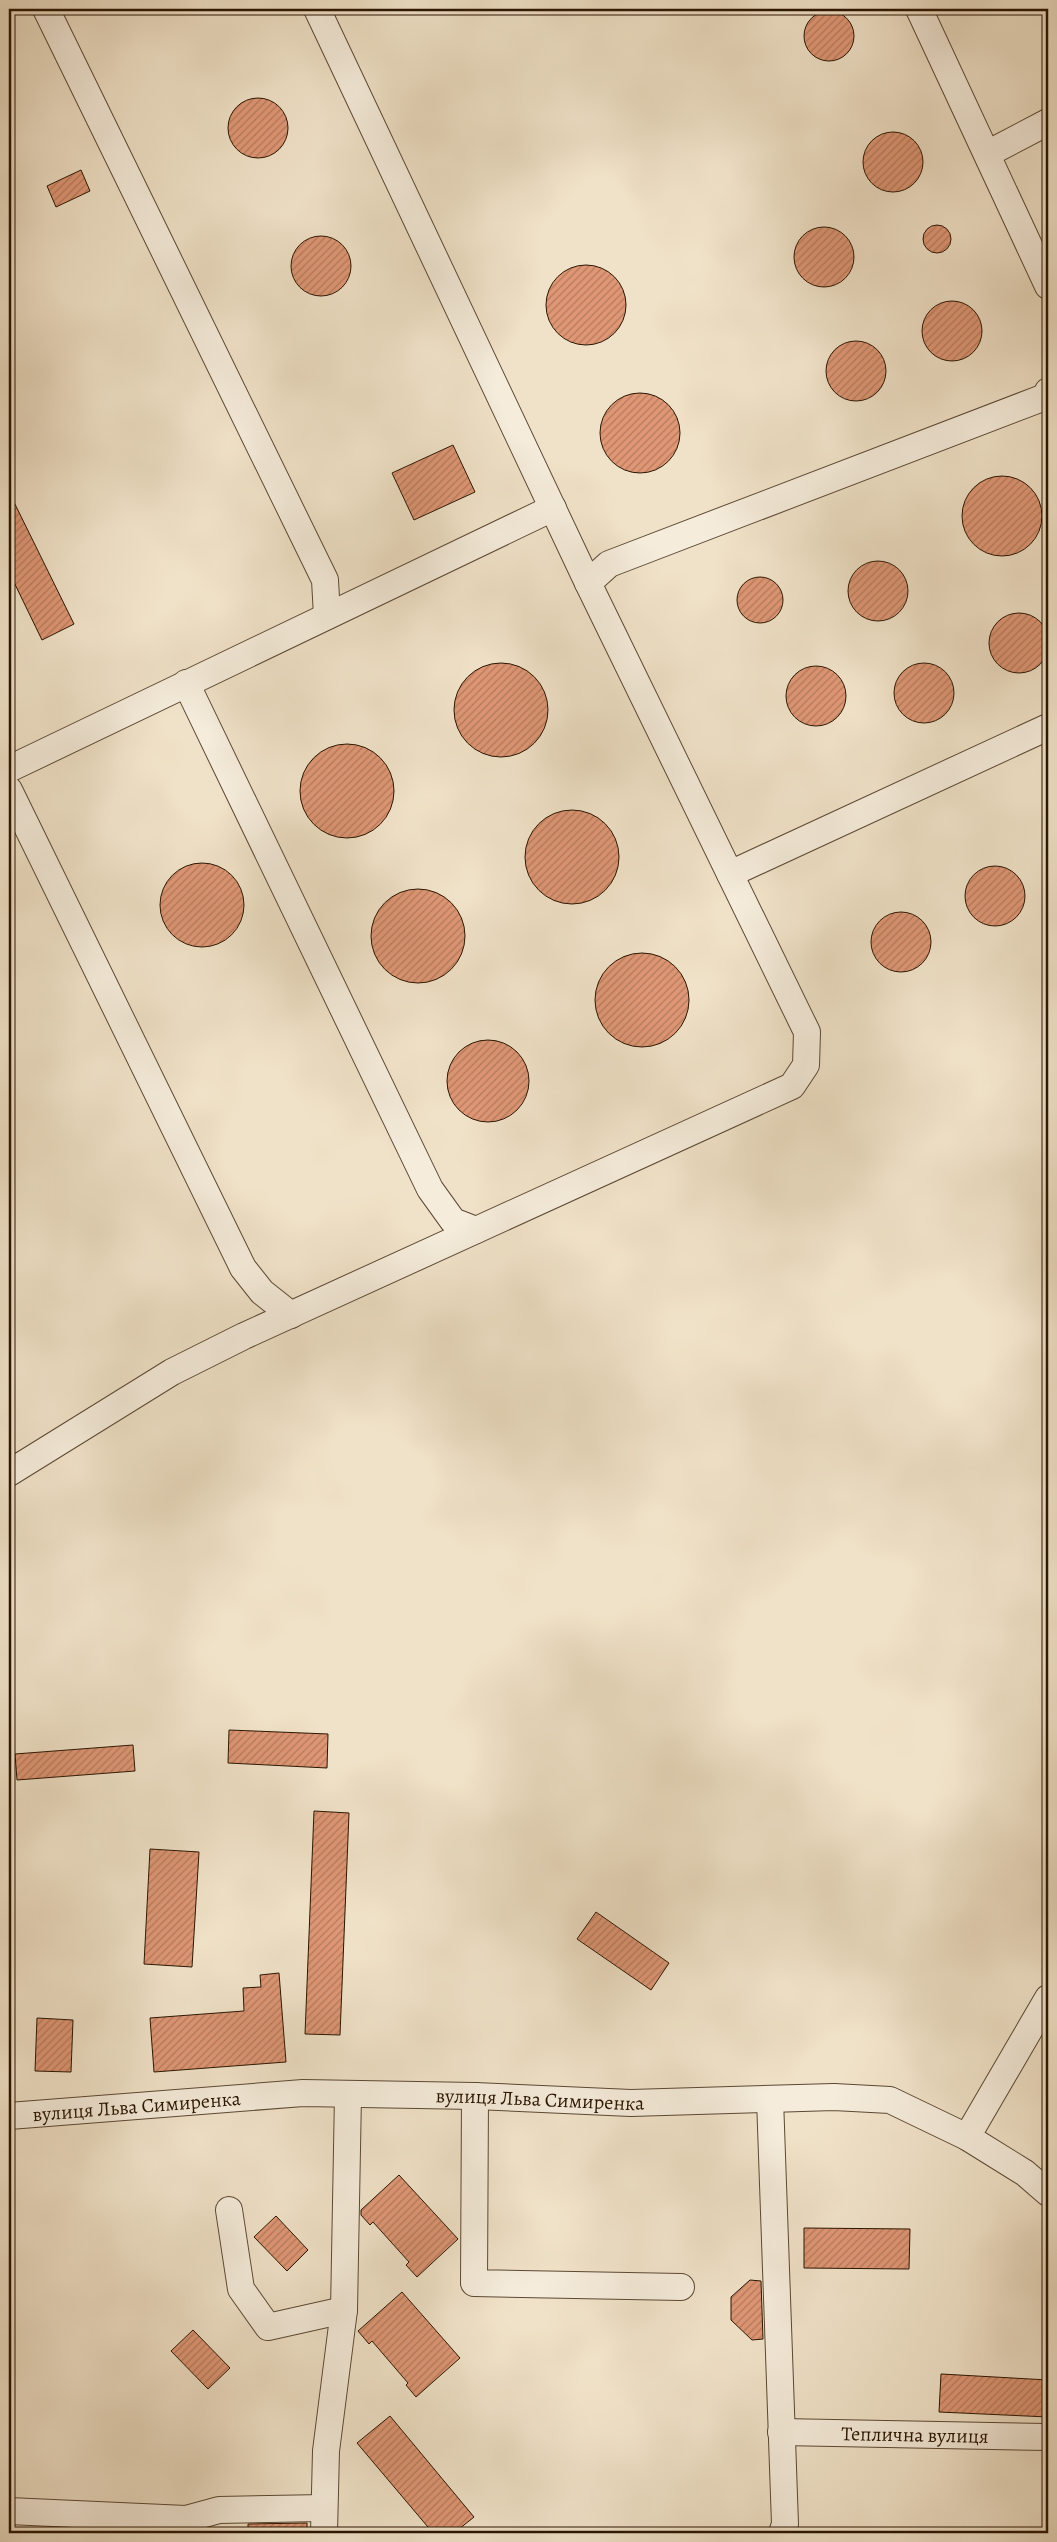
<svg xmlns="http://www.w3.org/2000/svg" width="1057" height="2542" viewBox="0 0 1057 2542" font-family="Alegreya,serif">
<defs>
<pattern id="building-hatch" width="6" height="6" patternUnits="userSpaceOnUse" patternTransform="scale(1.25)"><rect width="6" height="6" fill="#df9775"/><path d="M-1 1l2-2M0 6l6-6M5 7l2-2" fill="none" stroke="#b57a5e"/></pattern>
</defs>
<rect width="100%" height="100%" fill="#f0e2c8"/>
<filter id="stains"><feTurbulence type="fractalNoise" baseFrequency=".004" numOctaves="4"/><feColorMatrix values="0 0 0 0 .2 0 0 0 0 .09 0 0 0 0 .02 0 0 0 .5 -.17"/></filter>
<radialGradient id="worn" r=".72"><stop offset=".6" stop-color="#630" stop-opacity="0"/><stop offset="1" stop-color="#630" stop-opacity=".3"/></radialGradient>
<!-- building -->
<g fill="url(#building-hatch)" stroke="#2a1502">
<circle cx="829" cy="36" r="25"/>
<circle cx="258" cy="128" r="30"/>
<circle cx="893" cy="162" r="30"/>
<polygon points="81,170 90,191 56,207 47,186"/>
<circle cx="937" cy="239" r="14"/>
<circle cx="824" cy="257" r="30"/>
<circle cx="321" cy="266" r="30"/>
<circle cx="586" cy="305" r="40"/>
<circle cx="952" cy="331" r="30"/>
<circle cx="856" cy="371" r="30"/>
<circle cx="640" cy="433" r="40"/>
<polygon points="453,445 475,492 414,520 392,473"/>
<circle cx="1002" cy="516" r="40"/>
<polygon points="9,492 74,624 42,640 9,572"/>
<circle cx="878" cy="591" r="30"/>
<circle cx="760" cy="600" r="23"/>
<circle cx="1019" cy="643" r="30"/>
<circle cx="924" cy="693" r="30"/>
<circle cx="501" cy="710" r="47"/>
<circle cx="816" cy="696" r="30"/>
<circle cx="347" cy="791" r="47"/>
<circle cx="572" cy="857" r="47"/>
<circle cx="202" cy="905" r="42"/>
<circle cx="995" cy="896" r="30"/>
<circle cx="418" cy="936" r="47"/>
<circle cx="901" cy="942" r="30"/>
<circle cx="642" cy="1000" r="47"/>
<circle cx="488" cy="1081" r="41"/>
<polygon points="229,1730 328,1734 327,1768 228,1763"/>
<polygon points="133,1745 135,1771 17,1780 15,1754"/>
<polygon points="314,1811 349,1813 340,2035 305,2034"/>
<polygon points="150,1849 199,1852 192,1967 144,1964"/>
<polygon points="596,1912 669,1963 651,1990 577,1939"/>
<polygon points="279,1973 286,2062 154,2072 150,2018 244,2011 243,1988 261,1987 260,1975"/>
<polygon points="37,2018 73,2020 71,2072 35,2071"/>
<polygon points="399,2175 458,2239 417,2277 406,2265 409,2262 373,2222 370,2225 361,2215 361,2210"/>
<polygon points="276,2216 308,2250 287,2271 254,2237"/>
<polygon points="804,2228 910,2229 909,2269 804,2268"/>
<polygon points="750,2280 761,2281 763,2339 752,2340 731,2320 731,2297"/>
<polygon points="402,2292 460,2358 416,2397 406,2385 408,2383 372,2341 369,2344 358,2331"/>
<polygon points="193,2330 230,2368 208,2389 171,2351"/>
<polygon points="941,2374 1048,2380 1048,2417 939,2412"/>
<polygon points="390,2416 474,2517 454,2533 433,2533 357,2443"/>
<polygon points="307,2523 307,2533 248,2533 248,2524"/>
</g>
<g fill="none" stroke-linecap="round" stroke-linejoin="round">
<defs>
<g id="minor">
<polyline points="46,9 325,580 327,616"/>
<polyline points="919,9 1048,286"/>
<polyline points="987,154 1048,122"/>
<polyline points="588,583 609,564 1045,397 1048,391"/>
<polyline points="186,683 430,1189 453,1221 476,1230"/>
<polyline points="9,769 553,508"/>
<polyline points="9,790 243,1268 262,1292 291,1315"/>
<polyline points="730,874 1048,727"/>
<polyline points="9,1473 172,1372 244,1336 792,1086 806,1065 807,1032 588,583 317,9"/>
<polyline points="475,2096 474,2283 681,2287"/>
<polyline points="770,2099 785,2524 782,2533"/>
<path id="s1" d="M 9,2116 L 303,2093 L 475,2096 L 631,2103 L 834,2097 L 890,2100 L 967,2137 L 1025,2173 L 1048,2193"/>
<polyline points="967,2137 1048,1998"/>
<polyline points="229,2210 241,2289 268,2327 344,2310"/>
<path id="s2" d="M 781,2432 L 1048,2437"/>
<polyline points="9,2511 186,2519 219,2510 324,2508"/>
<polyline points="324,2533 326,2451 344,2310 348,2095"/>
</g>
</defs>
<!-- minor casing -->
<use href="#minor" stroke="#5c4834" stroke-width="28"/>
<!-- minor -->
<use href="#minor" stroke="#f5ecdb" stroke-width="26"/>
</g>
<g text-anchor="middle" dominant-baseline="central" stroke-width="5" stroke-linejoin="round" paint-order="stroke">
<!-- street labels -->
<g font-size="20" fill="#2a1502" stroke="#f5ecdb">
<text stroke="none"><textPath href="#s1" startOffset="532">вулиця Льва Симиренка</textPath></text>
<text stroke="none"><textPath href="#s1" startOffset="128">вулиця Льва Симиренка</textPath></text>
<text stroke="none"><textPath href="#s2" startOffset="134">Теплична вулиця</textPath></text>
</g>
</g>
<!-- margin -->
<rect width="1057" height="2542" fill="none" stroke="#f0e2c8" stroke-width="30"/>
<rect x="10" y="10" width="1037" height="2522" fill="none" stroke="#2a1502" stroke-width="2.5"/>
<rect x="15" y="15" width="1027" height="2512" fill="none" stroke="#2a1502"/>
<rect width="100%" height="100%" filter="url(#stains)"/>
<rect width="100%" height="100%" fill="url(#worn)"/>
</svg>
